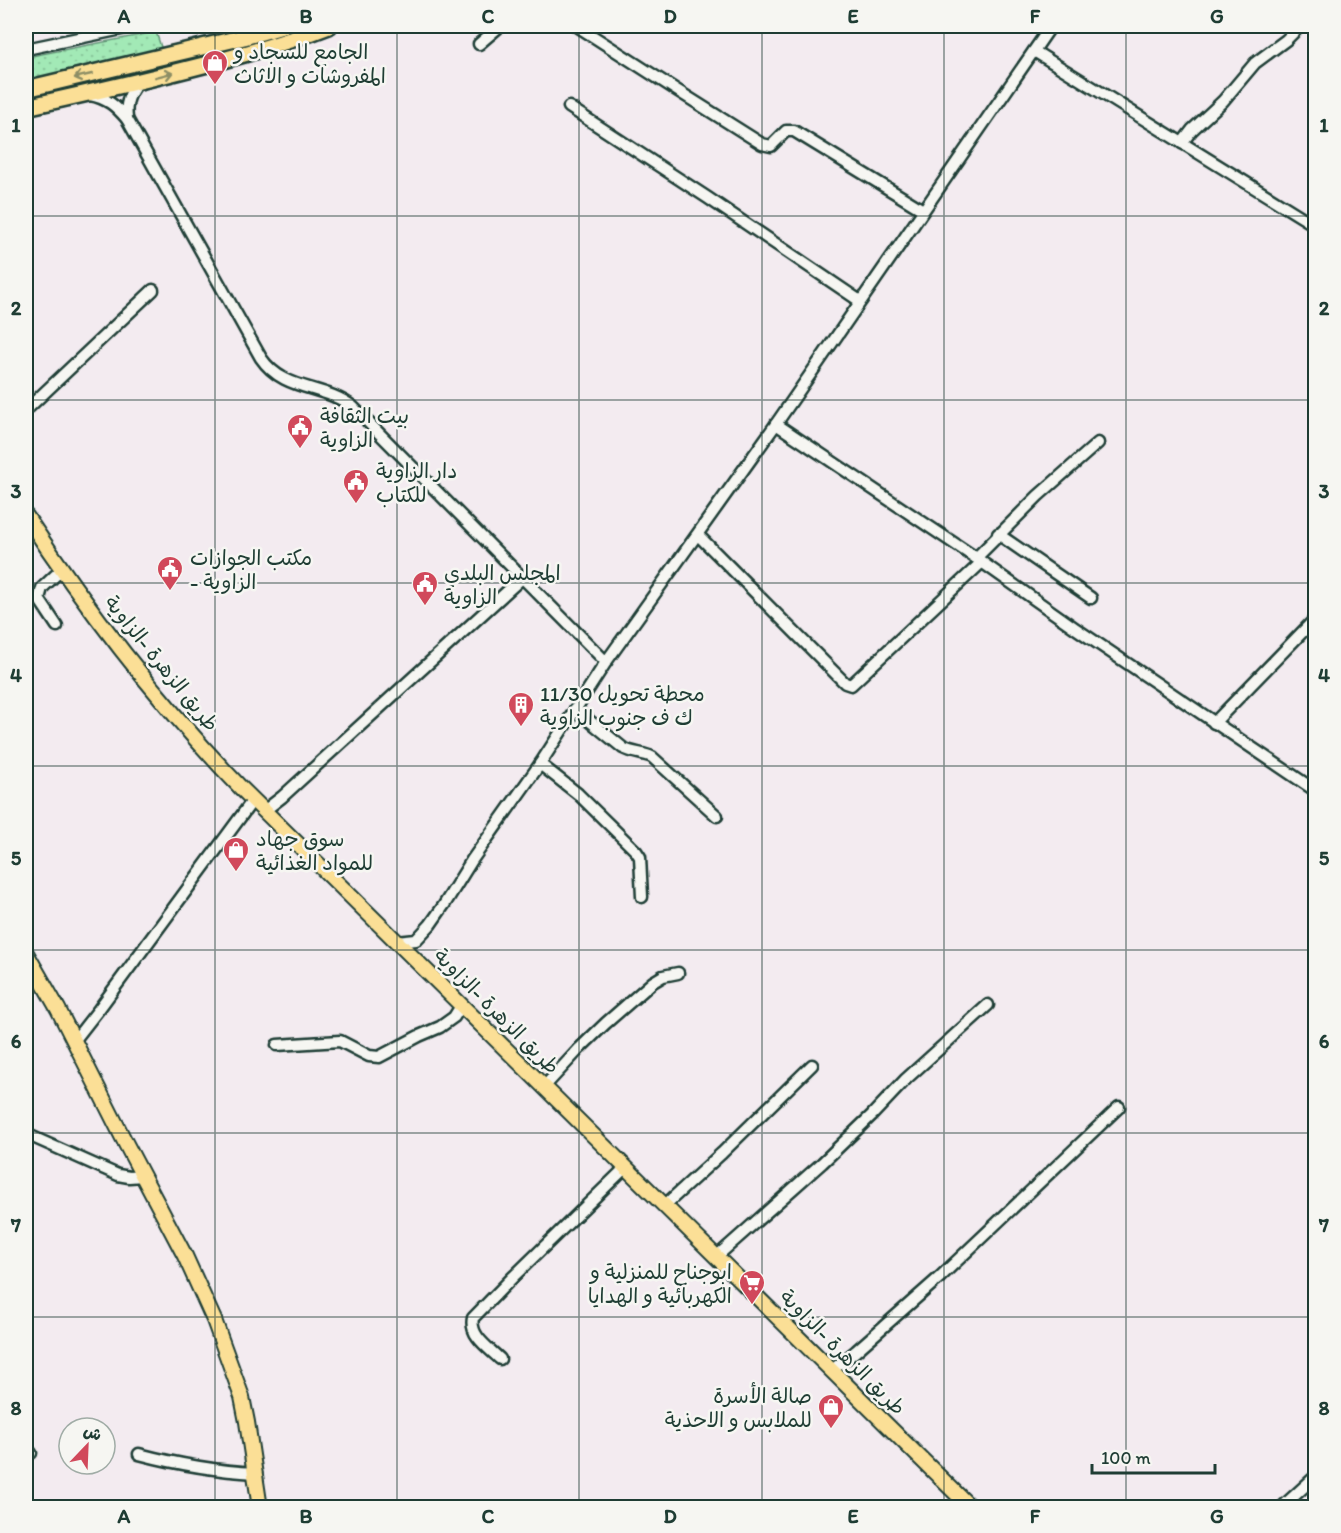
<svg xmlns="http://www.w3.org/2000/svg" width="1341" height="1533" viewBox="0 0 1341 1533" font-family="Itim,'Playpen Sans Arabic',sans-serif">
<defs>
<pattern id="grass-dots" width="8" height="8" patternUnits="userSpaceOnUse" patternTransform="scale(1.5)"><rect width="8" height="8" fill="#a2e9b6"/><path d="M2 2h.1M6 6h.1" fill="none" stroke="#8bc99d" stroke-width="1.8" stroke-linecap="round"/></pattern>
</defs>
<rect width="100%" height="100%" fill="#f3ebf0"/>
<filter id="ink" filterUnits="userSpaceOnUse"><feTurbulence type="fractalNoise" baseFrequency=".0167" numOctaves="2"/><feDisplacementMap in="SourceGraphic" scale="12" xChannelSelector="R" yChannelSelector="G"/><feConvolveMatrix kernelMatrix="1 2 1 2 8 2 1 2 1" color-interpolation-filters="sRGB"/></filter>
<g filter="url(#ink)">
<!-- grass -->
<polygon fill="url(#grass-dots)" stroke="#609375" stroke-width="1.5" points="156,32 163,53 26,83 26,57"/>
<g fill="none" stroke-linecap="round" stroke-linejoin="round">
<defs>
<g id="minor">
<polyline points="577,26 678,91 762,144 771,146 786,131 794,131 923,210"/>
<polyline points="479,44 500,26"/>
<polyline points="26,49 136,26"/>
<polyline points="1034,51 1316,226"/>
<path d="M 90,95 C 107,98 116,106 127,119 L 261,358 C 284,392 323,384 353,407 L 606,662"/>
<polyline points="569,107 708,198 860,301"/>
<path d="M 127,119 C 125,103 129,94 138,82"/>
<polyline points="1182,143 1192,130 1223,101 1255,63 1286,40 1300,26"/>
<polyline points="26,410 153,290"/>
<polyline points="776,424 976,558 1075,628 1316,791"/>
<polyline points="998,534 1091,598"/>
<polyline points="698,535 845,683 851,685 982,562"/>
<polyline points="976,558 1038,496 1098,443"/>
<polyline points="57,626 39,599 42,588 61,570"/>
<path d="M 575,709 L 623,748 C 632,753 643,753 652,757 L 717,816"/>
<polyline points="1214,723 1316,618"/>
<polyline points="540,764 578,794 636,851 640,857 642,897"/>
<polyline points="264,811 282,797 523,577"/>
<polyline points="397,942 416,940 430,925 444,905 472,860 540,764 606,662 776,424 1051,26"/>
<polyline points="74,1041 99,1009 253,800"/>
<polyline points="277,1045 340,1041 369,1056 379,1057 419,1036 440,1027 454,1017 461,1006"/>
<polyline points="544,1087 580,1048 606,1023 653,982 663,976 678,973"/>
<polyline points="26,1134 118,1175 129,1177 143,1176"/>
<polyline points="665,1205 722,1153 812,1065"/>
<polyline points="716,1257 822,1163 872,1115 906,1079 988,1005"/>
<path d="M 500,1359 C 489,1348 469,1336 473,1318 L 514,1276 L 626,1167"/>
<polyline points="831,1371 856,1351 940,1277 1119,1107"/>
<polyline points="26,1448 31,1453"/>
<path d="M 139,1454 C 177,1464 216,1471 256,1473"/>
<polyline points="1281,1508 1316,1476"/>
</g>
<g id="major">
<path d="M 26,516 C 89,612 161,705 241,788 L 971,1508"/>
<polyline points="26,953 58,1009 126,1144 185,1256 214,1320 242,1397 247,1422 260,1508"/>
</g>
<g id="highway">
<polyline points="26,89 244,37 282,26"/>
<path d="M 26,107 C 80,95 134,83 188,69 C 236,57 283,44 329,26"/>
</g>
</defs>
<!-- minor casing -->
<use href="#minor" stroke="#1f3d34" stroke-width="15"/>
<!-- major casing -->
<use href="#major" stroke="#1f3d34" stroke-width="18"/>
<!-- highway casing -->
<use href="#highway" stroke="#1f3d34" stroke-width="20"/>
<!-- minor -->
<use href="#minor" stroke="#f6f6f2" stroke-width="10"/>
<!-- major -->
<use href="#major" stroke="#fbdf96" stroke-width="14"/>
<!-- highway -->
<use href="#highway" stroke="#fbdf96" stroke-width="15"/>
</g>
<!-- one-way arrows -->
<defs><path id="oneway-shaft" d="M-6 0H5M1.5-3L5.5 0L1.5 3" fill="none" stroke-width="1.6" stroke-linecap="round" stroke-linejoin="round" transform="scale(1.5)"/></defs>
<g stroke="#8d8e65">
<use href="#oneway-shaft" transform="translate(164 75) rotate(-14)"/>
<use href="#oneway-shaft" transform="translate(83 76) rotate(167)"/>
</g>
</g>
<!-- grid -->
<path fill="none" stroke="#1f3d34" stroke-width="1.5" stroke-opacity="0.55" d="M 215,26 L 215,1508M 397,26 L 397,1508M 579,26 L 579,1508M 762,26 L 762,1508M 944,26 L 944,1508M 1126,26 L 1126,1508M 26,216 L 1316,216M 26,400 L 1316,400M 26,583 L 1316,583M 26,766 L 1316,766M 26,950 L 1316,950M 26,1133 L 1316,1133M 26,1317 L 1316,1317"/>
<!-- icons -->
<defs>
<symbol id="shop-pin" viewBox="-11 -11 22 30"><path d="M0 17L-7.5 6A9.5 9.5 0 1 1 7.5 6Z" fill="#d1495b" stroke="#f6f6f2"/><path d="M-5-2.5h2.3a2.7 3.5 0 0 1 5.4 0H5L5.5 6h-11ZM-1.5-2.5h3a1.5 2.3 0 0 0-3 0Z" fill="#fff"/></symbol>
<symbol id="civic-pin" viewBox="-11 -11 22 30"><path d="M0 17L-7.5 6A9.5 9.5 0 1 1 7.5 6Z" fill="#d1495b" stroke="#f6f6f2"/><path d="M-.6-6.5H3V-4.5H.6V-3L4-1V1h2V6H-6V1h2V-1L-.6-3ZM-1.2 2.5V6h2.4V2.5Z" fill="#fff"/></symbol>
<symbol id="building-pin" viewBox="-11 -11 22 30"><path d="M0 17L-7.5 6A9.5 9.5 0 1 1 7.5 6Z" fill="#d1495b" stroke="#f6f6f2"/><path d="M-4-6H4V6H1V3H-1V6H-4ZM-2.5-4.3h1.7v1.8h-1.7ZM.8-4.3h1.7v1.8H.8ZM-2.5-1h1.7V.8h-1.7ZM.8-1h1.7V.8H.8Z" fill="#fff"/></symbol>
<symbol id="supermarket-pin" viewBox="-11 -11 22 30"><path d="M0 17L-7.5 6A9.5 9.5 0 1 1 7.5 6Z" fill="#d1495b" stroke="#f6f6f2"/><path d="M-6-5.5h2.5l.6 2H6L4.5 2H-2.5L-4.4-4H-6ZM-1.5 3.2a1.3 1.3 0 1 0 .1 0ZM3 3.2a1.3 1.3 0 1 0 .1 0Z" fill="#fff"/></symbol>
</defs>
<g fill-rule="evenodd">
<use href="#shop-pin" x="200" y="48" width="30" height="40"/>
<use href="#civic-pin" x="285" y="412" width="30" height="40"/>
<use href="#civic-pin" x="341" y="467" width="30" height="40"/>
<use href="#civic-pin" x="155" y="554" width="30" height="40"/>
<use href="#civic-pin" x="410" y="569" width="30" height="40"/>
<use href="#building-pin" x="506" y="690" width="30" height="40"/>
<use href="#shop-pin" x="221" y="835" width="30" height="40"/>
<use href="#supermarket-pin" x="737" y="1268" width="30" height="40"/>
<use href="#shop-pin" x="816" y="1392" width="30" height="40"/>
</g>
<g text-anchor="middle" dominant-baseline="central" stroke-width="5" stroke-linejoin="round" paint-order="stroke">
<!-- poi labels -->
<g font-size="21" fill="#1f3d34" stroke="#f6f6f2" text-anchor="start">
<text x="234" y="51">الجامع للسجاد و<tspan x="234" dy="24">المفروشات و الاثاث</tspan></text>
<text x="320" y="415">بيت الثقافة<tspan x="320" dy="24">الزاوية</tspan></text>
<text x="376" y="470">دار الزاوية<tspan x="376" dy="24">للكتاب</tspan></text>
<text x="190" y="557">مكتب الجوازات<tspan x="190" dy="24">- الزاوية</tspan></text>
<text x="444" y="572">المجلس البلدي<tspan x="444" dy="24">الزاوية</tspan></text>
<text x="540" y="693">محطة تحويل 11/30<tspan x="540" dy="24">ك ف جنوب الزاوية</tspan></text>
<text x="256" y="838">سوق جهاد<tspan x="256" dy="24">للمواد الغذائية</tspan></text>
<text x="732" y="1271" text-anchor="end">ابوجناح للمنزلية و<tspan x="732" dy="24">الكهربائية و الهدايا</tspan></text>
<text x="812" y="1395" text-anchor="end">صالة الأسرة<tspan x="812" dy="24">للملابس و الاحذية</tspan></text>
</g>
<!-- street labels -->
<g font-size="21" fill="#1f3d34" stroke="#f6f6f2">
<text transform="translate(162 663) rotate(51)">طريق الزهرة -الزاوية</text>
<text transform="translate(497 1011) rotate(45)">طريق الزهرة -الزاوية</text>
<text transform="translate(843 1352) rotate(45)">طريق الزهرة -الزاوية</text>
</g>
</g>
<!-- margin -->
<rect width="1341" height="1533" fill="none" stroke="#f6f6f2" stroke-width="66"/>
<!-- north arrow -->
<g transform="translate(87 1446) rotate(23)"><circle r="28" fill="#f6f6f2" stroke="#a0aca6" stroke-width="1.5"/>
<path d="M0-4.5L10 22L0 15L-10 22Z" fill="#d1495b"/>
<text y="-9" font-size="16" font-weight="bold" text-anchor="middle" fill="#1f3d34">ش</text>
</g>
<!-- scale -->
<path d="M1092 1464v9h123v-9" fill="none" stroke="#1f3d34" stroke-width="3"/>
<text x="1101" y="1464" font-size="18" fill="#1f3d34" stroke="#f6f6f2" stroke-width="4.5" paint-order="stroke">100 m</text>
<rect x="33" y="33" width="1275" height="1467" fill="none" stroke="#1f3d34" stroke-width="2"/>
<g font-size="20" text-anchor="middle" font-weight="bold" fill="#1f3d34">
<text x="124" y="23">A</text>
<text x="306" y="23">B</text>
<text x="488" y="23">C</text>
<text x="670" y="23">D</text>
<text x="853" y="23">E</text>
<text x="1035" y="23">F</text>
<text x="1217" y="23">G</text>
<text x="16" y="132">1</text>
<text x="1324" y="132">1</text>
<text x="16" y="315">2</text>
<text x="1324" y="315">2</text>
<text x="16" y="498">3</text>
<text x="1324" y="498">3</text>
<text x="16" y="682">4</text>
<text x="1324" y="682">4</text>
<text x="16" y="865">5</text>
<text x="1324" y="865">5</text>
<text x="16" y="1048">6</text>
<text x="1324" y="1048">6</text>
<text x="16" y="1232">7</text>
<text x="1324" y="1232">7</text>
<text x="16" y="1415">8</text>
<text x="1324" y="1415">8</text>
<text x="124" y="1523">A</text>
<text x="306" y="1523">B</text>
<text x="488" y="1523">C</text>
<text x="670" y="1523">D</text>
<text x="853" y="1523">E</text>
<text x="1035" y="1523">F</text>
<text x="1217" y="1523">G</text>
</g>
</svg>
